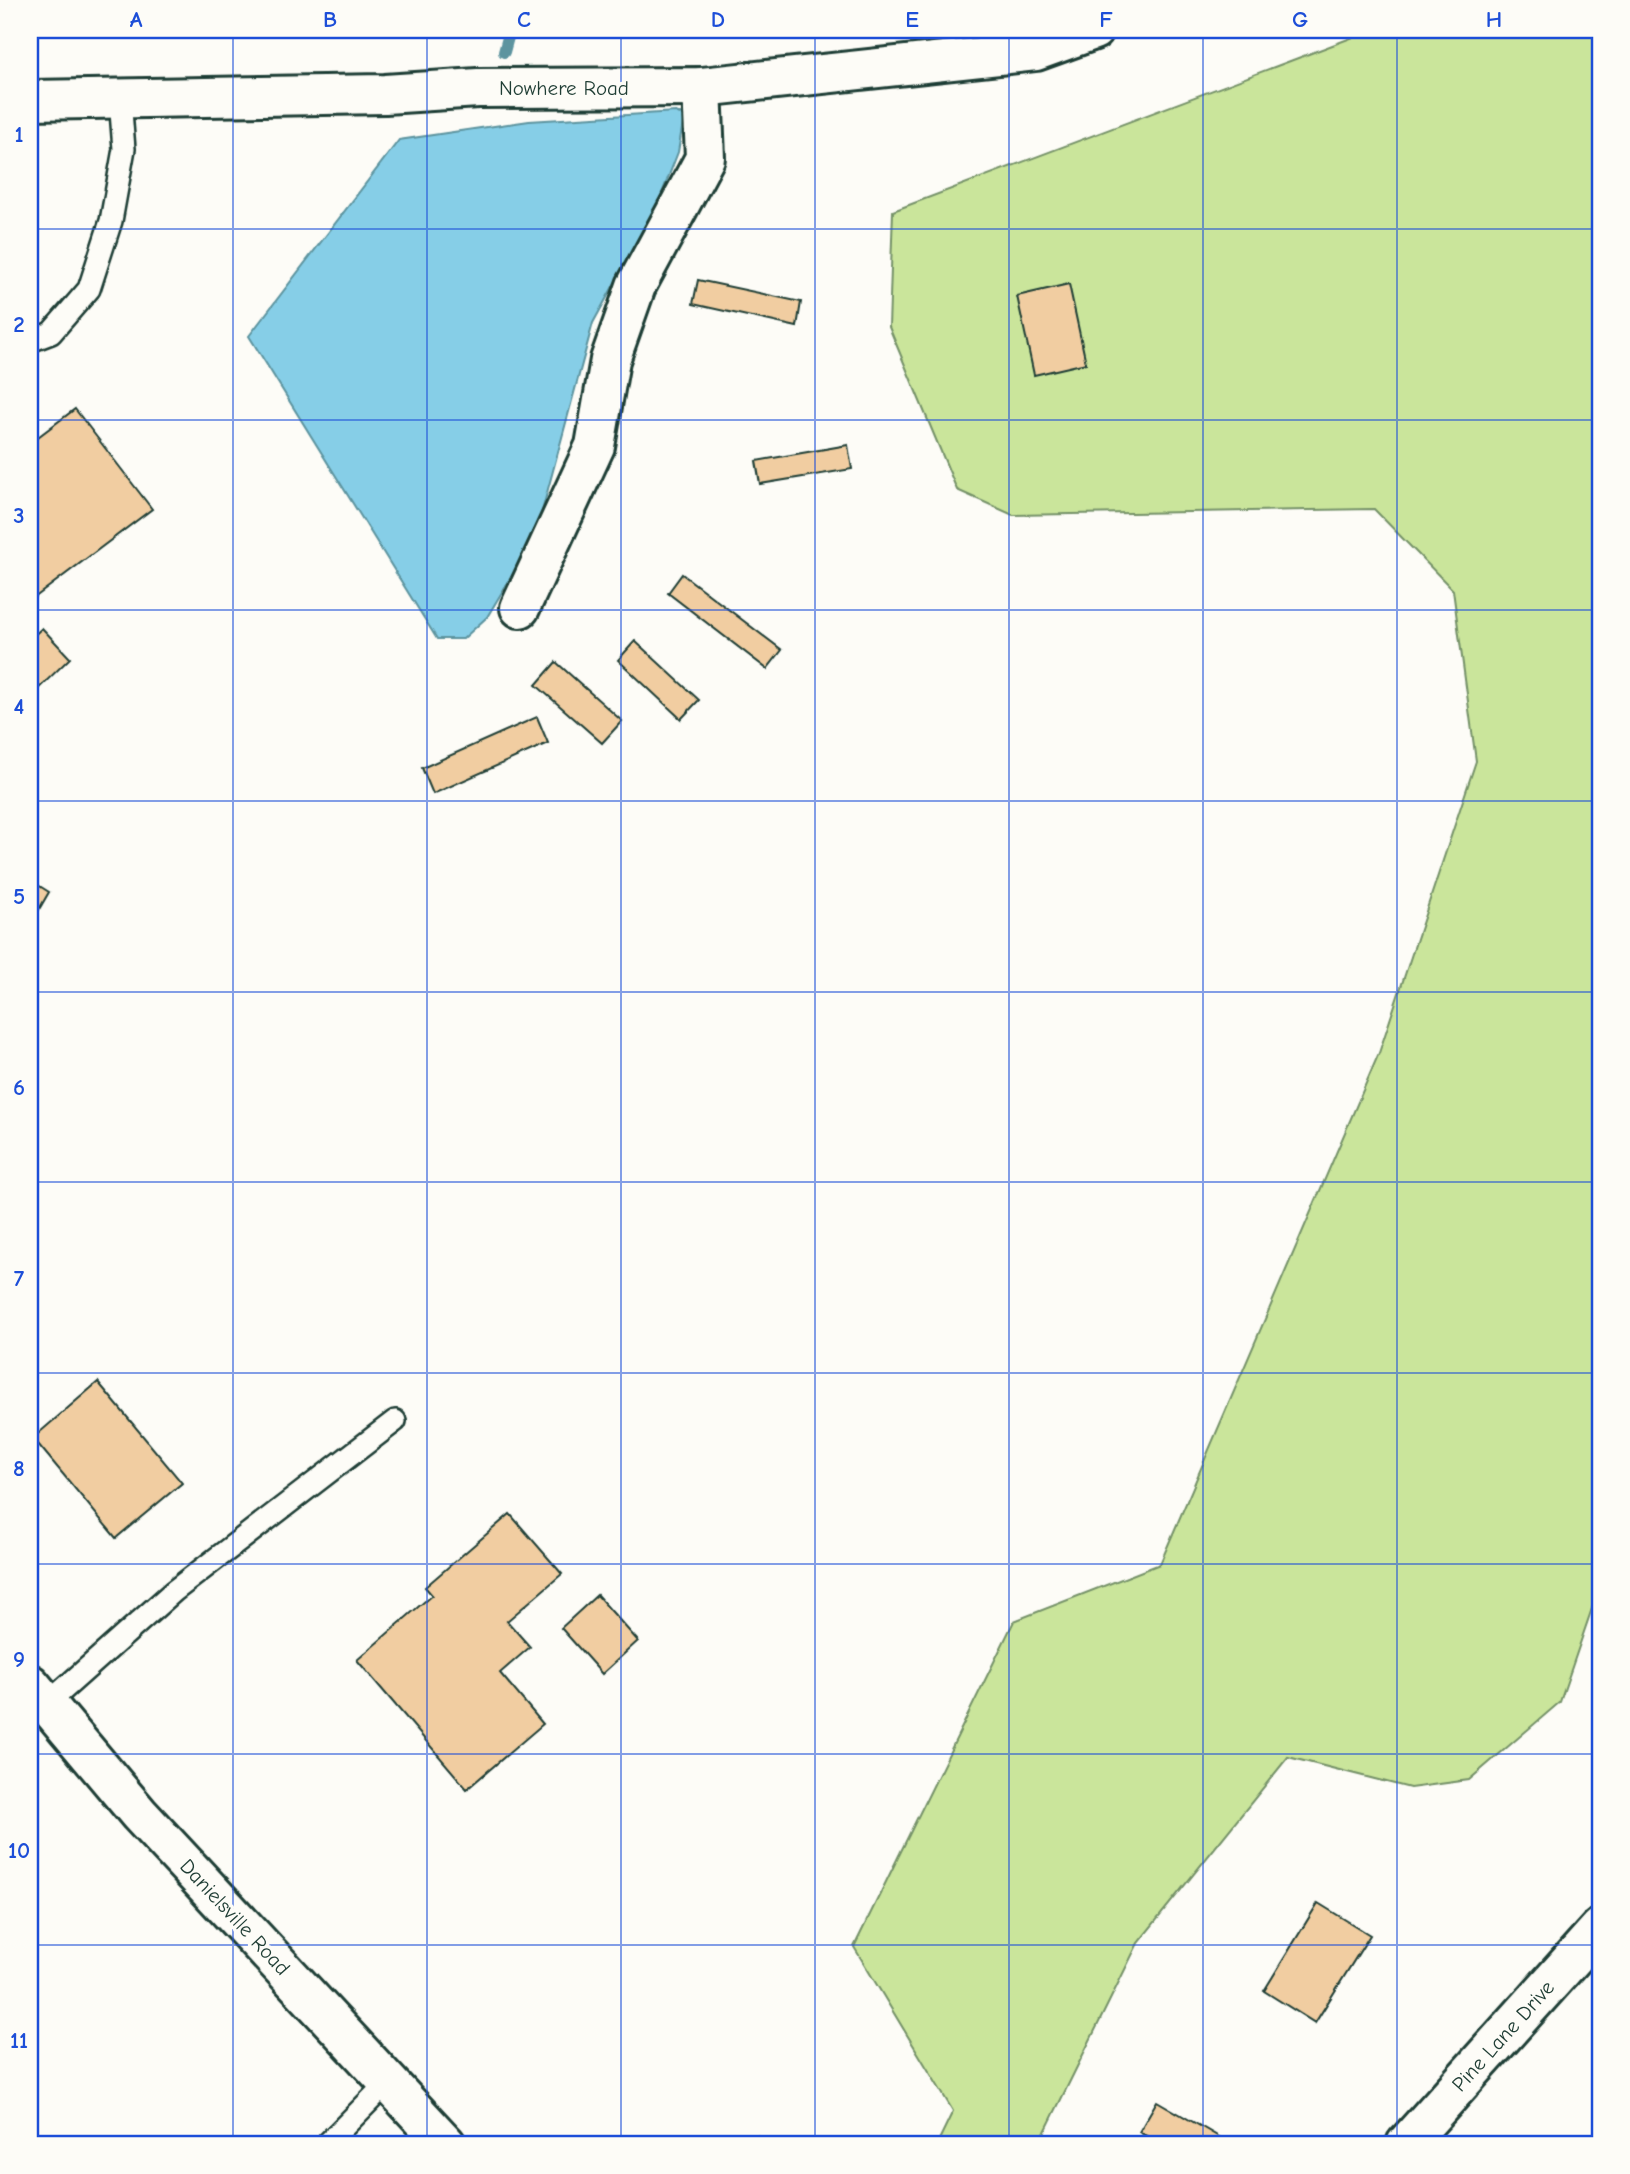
<svg xmlns="http://www.w3.org/2000/svg" width="1630" height="2174" viewBox="0 0 1630 2174" font-family="'Comic Neue',sans-serif">
<rect width="100%" height="100%" fill="#fdfcf7"/>
<filter id="ink" filterUnits="userSpaceOnUse"><feTurbulence type="fractalNoise" baseFrequency=".0143" numOctaves="2"/><feDisplacementMap in="SourceGraphic" scale="14" xChannelSelector="R" yChannelSelector="G"/><feConvolveMatrix kernelMatrix="1 2 1 2 8 2 1 2 1" color-interpolation-filters="sRGB"/></filter>
<g filter="url(#ink)">
<!-- green -->
<polygon fill="#cae59b" stroke="#749168" stroke-width="2" points="1372,30 1600,30 1600,1585 1560,1702 1469,1780 1410,1788 1288,1757 1138,1943 1039,2144 937,2144 953,2111 854,1947 1014,1621 1160,1564 1379,1053 1476,761 1453,590 1374,509 1013,515 957,490 889,327 893,211"/>
<!-- water -->
<polygon fill="#86cee7" stroke="#5d949f" stroke-width="2" points="676,112 684,116 678,152 657,206 593,323 535,537 487,617 463,639 437,639 249,336 399,140 529,121"/>
<g fill="none" stroke-linecap="round" stroke-linejoin="round">
<!-- stream -->
<polyline stroke="#5d949f" stroke-width="12" points="504,52 510,30"/>
</g>
<!-- building -->
<g fill="#f1cda1" stroke="#1f3d34" stroke-width="2">
<polygon points="698,280 801,302 797,327 693,304"/>
<polygon points="1069,284 1086,363 1034,375 1017,296"/>
<polygon points="75,409 152,509 30,601 30,443"/>
<polygon points="848,445 852,469 760,484 756,461"/>
<polygon points="682,574 782,650 767,669 668,593"/>
<polygon points="42,628 70,658 30,697 30,639"/>
<polygon points="635,641 699,700 681,719 618,660"/>
<polygon points="556,662 622,721 602,743 536,685"/>
<polygon points="537,717 548,743 433,794 422,768"/>
<polygon points="30,880 49,892 30,925"/>
<polygon points="98,1382 182,1483 116,1538 33,1438"/>
<polygon points="510,1514 562,1574 507,1621 530,1647 500,1673 543,1724 467,1789 357,1660 432,1595 425,1587"/>
<polygon points="597,1595 638,1641 602,1674 561,1628"/>
<polygon points="1318,1903 1370,1935 1315,2023 1264,1991"/>
<polygon points="1157,2101 1231,2144 1161,2144 1139,2132"/>
<polygon points="758,2136 766,2144 751,2144"/>
</g>
<g fill="none" stroke-linecap="round" stroke-linejoin="round">
<defs>
<g id="lane">
<polyline points="30,341 51,333 89,289 111,221 124,149 120,99"/>
<polyline points="47,1704 174,1591 395,1421"/>
<polyline points="327,2144 388,2082"/>
</g>
<g id="street">
<polyline points="520,608 595,446 610,360 636,286 705,158 702,87"/>
<polyline points="1406,2144 1600,1928"/>
</g>
<g id="secondary">
<polyline points="30,100 385,94 478,88 702,87 1036,51 1094,30"/>
<polyline points="30,1684 139,1814 446,2144"/>
</g>
</defs>
<!-- lane casing -->
<use href="#lane" stroke="#1f3d34" stroke-width="26"/>
<!-- street casing -->
<use href="#street" stroke="#1f3d34" stroke-width="44"/>
<!-- secondary casing -->
<use href="#secondary" stroke="#1f3d34" stroke-width="44"/>
<!-- lane -->
<use href="#lane" stroke="#fdfcf7" stroke-width="21"/>
<!-- street -->
<use href="#street" stroke="#fdfcf7" stroke-width="38"/>
<!-- secondary -->
<use href="#secondary" stroke="#fdfcf7" stroke-width="38"/>
</g>
</g>
<!-- grid -->
<path fill="none" stroke="#1d4ed8" stroke-width="2" stroke-opacity="0.55" d="M 233,30 L 233,2144M 427,30 L 427,2144M 621,30 L 621,2144M 815,30 L 815,2144M 1009,30 L 1009,2144M 1203,30 L 1203,2144M 1397,30 L 1397,2144M 30,229 L 1600,229M 30,420 L 1600,420M 30,610 L 1600,610M 30,801 L 1600,801M 30,992 L 1600,992M 30,1182 L 1600,1182M 30,1373 L 1600,1373M 30,1564 L 1600,1564M 30,1754 L 1600,1754M 30,1945 L 1600,1945"/>
<g text-anchor="middle" dominant-baseline="central" stroke-width="7" stroke-linejoin="round" paint-order="stroke">
<!-- street labels -->
<g font-size="21" fill="#1f3d34" stroke="#fdfcf7">
<text x="564" y="88">Nowhere Road</text>
<text transform="translate(235 1917) rotate(47)">Danielsville Road</text>
<text transform="translate(1503 2036) rotate(-48)">Pine Lane Drive</text>
</g>
</g>
<!-- margin -->
<rect width="1630" height="2174" fill="none" stroke="#fdfcf7" stroke-width="77"/>
<rect x="38" y="38" width="1554" height="2098" fill="none" stroke="#1d4ed8" stroke-width="2.5"/>
<g font-size="23" text-anchor="middle" font-weight="bold" fill="#1d4ed8">
<text x="136" y="27">A</text>
<text x="330" y="27">B</text>
<text x="524" y="27">C</text>
<text x="718" y="27">D</text>
<text x="912" y="27">E</text>
<text x="1106" y="27">F</text>
<text x="1300" y="27">G</text>
<text x="1494" y="27">H</text>
<text x="19" y="142">1</text>
<text x="19" y="332">2</text>
<text x="19" y="523">3</text>
<text x="19" y="714">4</text>
<text x="19" y="904">5</text>
<text x="19" y="1095">6</text>
<text x="19" y="1286">7</text>
<text x="19" y="1476">8</text>
<text x="19" y="1667">9</text>
<text x="19" y="1858">10</text>
<text x="19" y="2048">11</text>
</g>
</svg>
